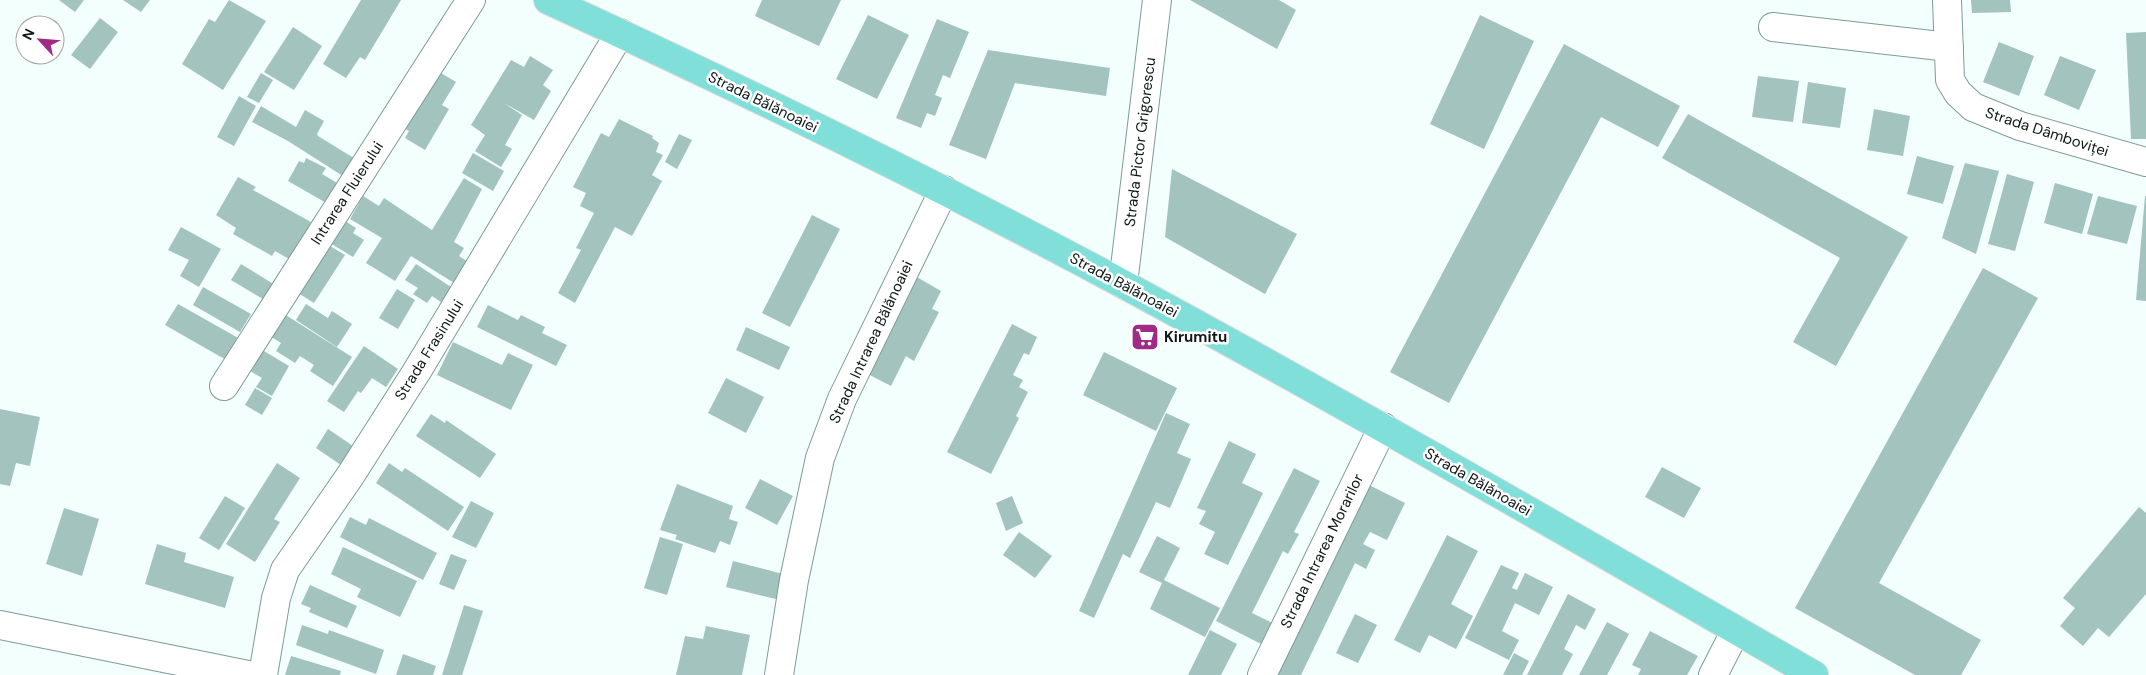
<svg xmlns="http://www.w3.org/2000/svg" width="2146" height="675" viewBox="0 0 2146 675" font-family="'DM Sans',sans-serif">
<rect width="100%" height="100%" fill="#f2fffd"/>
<!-- building -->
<g fill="#a3c3bf">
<polygon points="59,0 84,0 75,12"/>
<polygon points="123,0 150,0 141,12"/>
<polygon points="229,0 266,21 223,90 182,64 209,19 215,22"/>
<polygon points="361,0 401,0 365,60 360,57 346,78 323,64"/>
<polygon points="762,0 841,0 819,46 755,16"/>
<polygon points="1190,0 1279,0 1296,10 1277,49"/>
<polygon points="1971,0 2010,0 2011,12 1972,13"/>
<polygon points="868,15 909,35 877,99 836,79"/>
<polygon points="1480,15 1534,41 1484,149 1430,124"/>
<polygon points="100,18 118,32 90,69 71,55"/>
<polygon points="937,19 969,32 950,78 943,75 935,95 942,98 935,116 927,113 921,128 896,118"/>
<polygon points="293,27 322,46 294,90 264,72"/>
<polygon points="2146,32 2146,139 2131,139 2126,33"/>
<polygon points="1999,42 2034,56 2019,96 1983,82"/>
<polygon points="1564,44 1680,106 1658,147 1601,117 1449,403 1390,372"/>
<polygon points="988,50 1110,68 1106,96 1015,83 986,159 949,145"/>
<polygon points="530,56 553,70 543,85 551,91 534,120 504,103 522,115 505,145 512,149 501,167 475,151 485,135 471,125 511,60 524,67"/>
<polygon points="2060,56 2096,70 2079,110 2044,95"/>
<polygon points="434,69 456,82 442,105 449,109 425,150 405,138 409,131 400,126"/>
<polygon points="261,73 273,80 259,103 247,97"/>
<polygon points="1758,76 1799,81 1793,122 1752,117"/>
<polygon points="1808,82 1846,88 1840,128 1802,123"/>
<polygon points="239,96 256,106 234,146 217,137"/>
<polygon points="261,106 296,127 305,110 324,121 317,134 318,136 357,160 346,178 288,141 252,122"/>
<polygon points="1874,109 1910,116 1903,156 1867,150"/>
<polygon points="1688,114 1908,237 1836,366 1793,342 1840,258 1662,158"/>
<polygon points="619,119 653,136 652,138 659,143 656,152 663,155 652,175 662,181 632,236 615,227 575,303 558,293 581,250 576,248 594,213 580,206 586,193 573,187 601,133 609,137"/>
<polygon points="679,134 692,140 677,169 665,162"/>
<polygon points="473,153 504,171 493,191 462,173"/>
<polygon points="1917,156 1954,166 1943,204 1907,194"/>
<polygon points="306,158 326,168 322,174 339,184 328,204 288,181 299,161 304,163"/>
<polygon points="1965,163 1999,171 1976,254 1942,238"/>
<polygon points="1172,169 1297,234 1265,294 1165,237"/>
<polygon points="2007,174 2034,182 2015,251 1988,244"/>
<polygon points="238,177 256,187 253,190 311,222 291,260 275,251 272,256 233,234 236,228 216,215"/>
<polygon points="464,178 482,189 454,242 464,248 459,256 468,262 454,283 411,256 395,281 366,263 382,238 350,219 363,196 379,206 384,198 432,230"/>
<polygon points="2055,183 2093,194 2082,234 2044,223"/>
<polygon points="2098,196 2137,206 2127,244 2087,234"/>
<polygon points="2145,196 2146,196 2146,301 2136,300"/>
<polygon points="812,215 840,229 790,327 762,313"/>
<polygon points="339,217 356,228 353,233 364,240 353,257 325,240"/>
<polygon points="181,227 221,249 199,287 180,276 189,260 168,250"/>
<polygon points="325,243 345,255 314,303 295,291"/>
<polygon points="241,264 275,285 266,301 231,280"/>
<polygon points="416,264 454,289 444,304 432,296 427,303 413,294 418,288 405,280"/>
<polygon points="1983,268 2038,298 1879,583 1981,640 1961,675 1915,675 1795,608"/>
<polygon points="915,276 941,291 932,309 939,312 914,361 906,356 891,386 864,372"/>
<polygon points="203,287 251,314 240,332 193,305"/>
<polygon points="397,289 415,300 398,329 379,318"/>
<polygon points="178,304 240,339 228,361 165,325"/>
<polygon points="306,304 328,318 332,311 352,324 337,347 296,320"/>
<polygon points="488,305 518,320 521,315 545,327 542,333 567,345 556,366 477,327"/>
<polygon points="281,312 352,357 333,386 310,371 314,365 300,356 295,363 276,351 281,343 267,334"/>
<polygon points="1012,324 1037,337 1029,355 1024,353 1013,375 1023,380 1019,387 1028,392 1016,416 1019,418 991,474 947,452"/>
<polygon points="746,327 790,347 779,370 736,350"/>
<polygon points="453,342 502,365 508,353 533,365 511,410 437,375"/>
<polygon points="364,346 398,369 386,387 372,378 361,393 358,391 344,412 327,401"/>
<polygon points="259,348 289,366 272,396 256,387 262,378 247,369"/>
<polygon points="1104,352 1177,388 1156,431 1083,395"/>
<polygon points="726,378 764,397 746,433 708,413"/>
<polygon points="255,388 272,398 262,415 245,405"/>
<polygon points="0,409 40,417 30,466 16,463 10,486 0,484"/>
<polygon points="1166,413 1190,424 1177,453 1191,459 1170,508 1156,502 1130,558 1123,554 1094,618 1079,611"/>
<polygon points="431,414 445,423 446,420 496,454 480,478 416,436"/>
<polygon points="328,429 353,446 341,465 316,448"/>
<polygon points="1229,441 1256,454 1242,483 1263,493 1228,565 1204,554 1215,532 1199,524 1206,511 1197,508"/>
<polygon points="277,463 300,478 274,519 280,522 255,562 226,544"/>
<polygon points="389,463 402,472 405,468 464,507 448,531 376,483"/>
<polygon points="1662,467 1701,488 1684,518 1645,497"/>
<polygon points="1294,468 1320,481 1294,532 1299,534 1288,554 1283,551 1252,613 1279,626 1267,647 1216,621"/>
<polygon points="760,479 793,496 777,525 745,508"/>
<polygon points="1365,483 1405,503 1387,540 1370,532 1363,544 1375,550 1366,569 1355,563 1301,675 1271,675"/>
<polygon points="677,484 733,506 729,519 738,522 730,545 720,541 715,553 675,539 677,535 660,530"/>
<polygon points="225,496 245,508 219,550 199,538"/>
<polygon points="1012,496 1023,523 1006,531 996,503"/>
<polygon points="471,501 494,513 476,548 452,537"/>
<polygon points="2139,507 2146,513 2146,594 2109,637 2098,628 2083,646 2060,626 2075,608 2063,598"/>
<polygon points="64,508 99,519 82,576 46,564"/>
<polygon points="350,517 366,525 369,518 437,553 423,580 340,537"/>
<polygon points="1019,532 1052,556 1035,578 1003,555"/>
<polygon points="1447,535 1478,551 1451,604 1473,616 1456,649 1429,635 1420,653 1394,640"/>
<polygon points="1157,536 1180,548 1164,580 1220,608 1205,637 1150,609 1162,583 1139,572"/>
<polygon points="660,537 683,544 667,595 644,588"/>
<polygon points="157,544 186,553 184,562 234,577 225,608 145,584"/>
<polygon points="343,547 417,581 400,617 357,597 361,589 331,574"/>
<polygon points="451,554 467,560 454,590 439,584"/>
<polygon points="733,561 787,575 780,600 726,587"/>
<polygon points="1501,565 1519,573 1512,588 1517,590 1525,573 1553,587 1539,615 1515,603 1502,631 1519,640 1509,660 1465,638"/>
<polygon points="310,585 357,606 347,628 309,612 311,608 301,604"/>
<polygon points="1568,594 1596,609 1585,630 1576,625 1564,649 1573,654 1562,675 1527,675"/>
<polygon points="464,605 483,611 462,675 442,675"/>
<polygon points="1355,614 1377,625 1358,663 1336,653"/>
<polygon points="1607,622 1629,634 1607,675 1579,675"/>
<polygon points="302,625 328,634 329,630 384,650 376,674 296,645"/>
<polygon points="706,626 750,635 742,675 676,675 685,636 703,639"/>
<polygon points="1210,630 1237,644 1221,675 1188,675"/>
<polygon points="1650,631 1698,656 1687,675 1638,675 1641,669 1632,665"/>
<polygon points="1514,653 1529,661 1522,675 1503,675"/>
<polygon points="403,654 436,666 433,675 396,675"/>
<polygon points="291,656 341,671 340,675 285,675"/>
</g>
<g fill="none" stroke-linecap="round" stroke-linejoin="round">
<defs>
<g id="street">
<polyline points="1947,0 1950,80 1958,93 1973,107 2020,126 2146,162"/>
<polyline points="1773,27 1949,47"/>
<polyline points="224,386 471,0"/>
<polyline points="0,625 248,675"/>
<polyline points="263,675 276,598 285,570 350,476 417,371 620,33"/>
<polyline points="779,675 794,580 820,458 842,399 944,190"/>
<polyline points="1262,675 1383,427"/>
<polyline points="1713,675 1736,630"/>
</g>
<polyline id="secondary" points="1123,284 1157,0"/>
<path id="primary" d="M 548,0 C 742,89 935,183 1123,284 C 1356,410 1585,543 1814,675"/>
</defs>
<!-- street casing -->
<use href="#street" stroke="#7d9b97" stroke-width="30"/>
<!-- secondary casing -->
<use href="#secondary" stroke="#7d9b97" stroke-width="30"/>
<!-- primary casing -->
<use href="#primary" stroke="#d8dada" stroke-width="30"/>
<!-- street -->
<use href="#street" stroke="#fff" stroke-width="28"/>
<!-- secondary -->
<use href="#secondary" stroke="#fff" stroke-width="28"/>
<!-- primary -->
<use href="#primary" stroke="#80e0d9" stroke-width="28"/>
</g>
<!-- icons -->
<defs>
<symbol id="supermarket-square" viewBox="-11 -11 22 22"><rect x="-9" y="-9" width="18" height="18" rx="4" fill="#9f2b86" stroke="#fff"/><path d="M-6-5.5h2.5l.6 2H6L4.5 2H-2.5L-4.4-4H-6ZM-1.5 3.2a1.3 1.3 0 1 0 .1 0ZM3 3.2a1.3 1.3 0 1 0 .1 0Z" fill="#fff"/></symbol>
</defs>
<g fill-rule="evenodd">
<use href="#supermarket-square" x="1129" y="321" width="32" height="32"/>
</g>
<g text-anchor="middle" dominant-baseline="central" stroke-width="5" stroke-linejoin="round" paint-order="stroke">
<!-- street labels -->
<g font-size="15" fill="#0c1817" stroke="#fff">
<text transform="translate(763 102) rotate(26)">Strada Bălănoaiei</text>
<text transform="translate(2047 132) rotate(18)">Strada Dâmboviței</text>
<text transform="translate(1140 142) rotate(-83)">Strada Pictor Grigorescu</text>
<text transform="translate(347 193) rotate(-57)">Intrarea Fluierului</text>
<text transform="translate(1124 285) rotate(28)">Strada Bălănoaiei</text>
<text transform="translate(871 342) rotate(-65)">Strada Intrarea Bălănoaiei</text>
<text transform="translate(429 350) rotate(-58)">Strada Frasinului</text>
<text transform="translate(1478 482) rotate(30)">Strada Bălănoaiei</text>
<text transform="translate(1322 551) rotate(-64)">Strada Intrarea Morarilor</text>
</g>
<!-- poi labels -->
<g font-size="15" font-weight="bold" fill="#0c1817" stroke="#fff" text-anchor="start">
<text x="1164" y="337">Kirumitu</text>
</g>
</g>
<!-- north arrow -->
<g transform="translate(40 40) rotate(296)"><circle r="24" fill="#ffffff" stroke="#9ea3a2"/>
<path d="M0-4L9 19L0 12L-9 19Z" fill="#9f2b86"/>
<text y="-8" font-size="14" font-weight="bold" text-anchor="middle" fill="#0c1817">N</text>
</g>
</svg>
